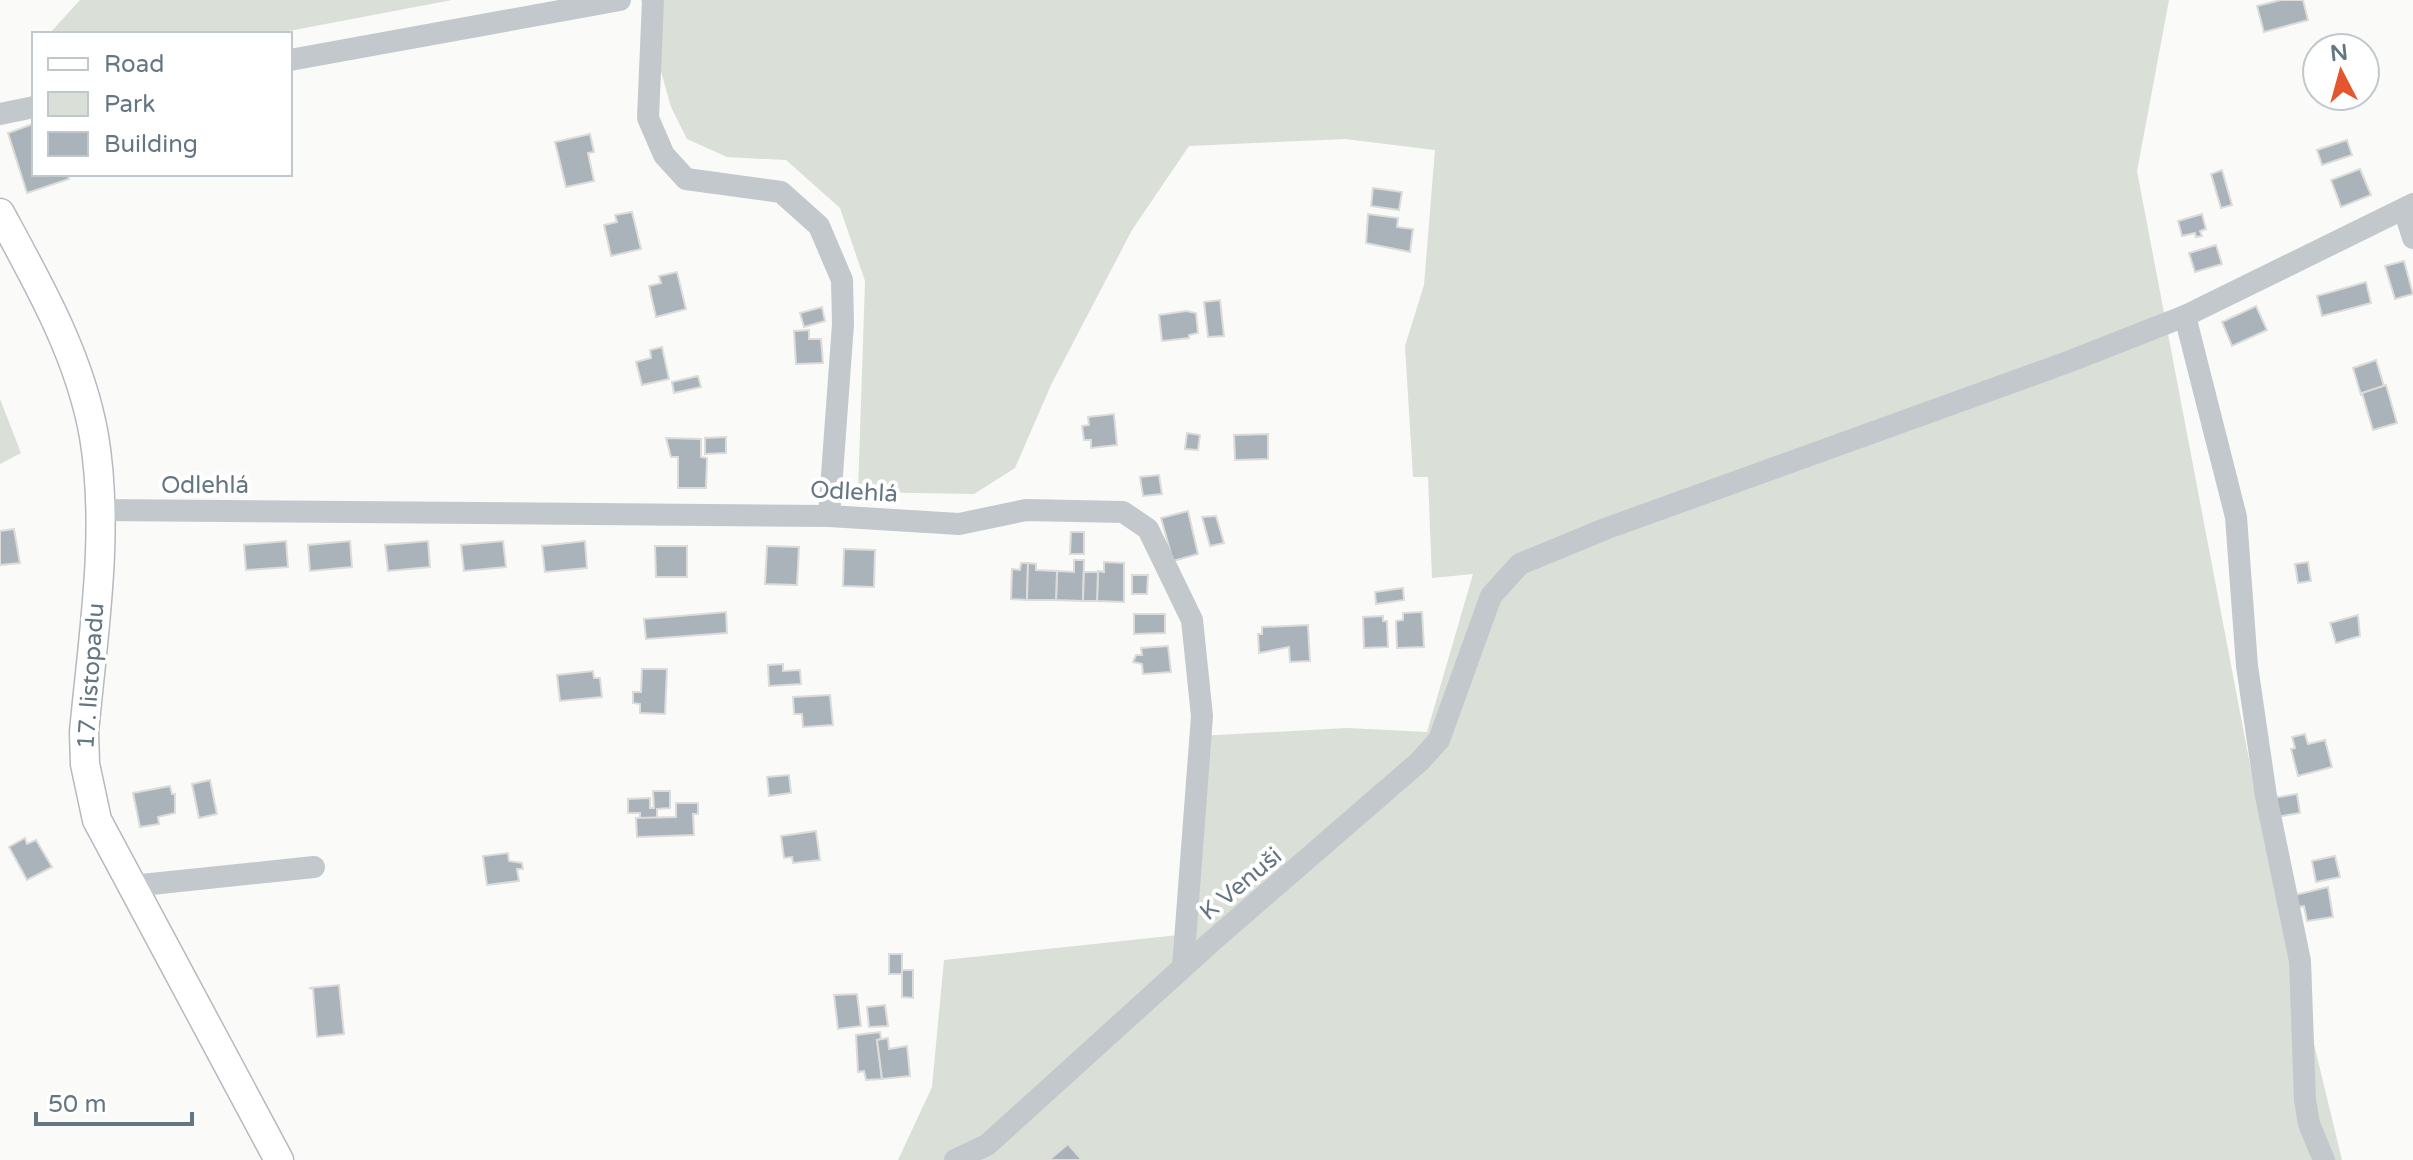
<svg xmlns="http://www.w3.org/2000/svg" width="2413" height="1160" viewBox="0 0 2413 1160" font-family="'Varela Round',sans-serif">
<rect width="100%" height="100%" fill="#fafaf8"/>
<!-- green -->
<g fill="#dadfd7">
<polygon points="80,0 452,0 273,34 49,34"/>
<polygon points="641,0 2169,0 2137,171 2263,833 2342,1160 898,1160 932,1087 944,960 1179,935 1198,736 1347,728 1427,732 1473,574 1432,578 1428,477 1413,477 1405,346 1424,285 1435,150 1345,139 1189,146 1132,230 1051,385 1015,468 974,494 858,492 865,281 840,208 786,160 727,157 687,139 671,107"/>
<polygon points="0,399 21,453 0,464"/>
</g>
<!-- building -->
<g fill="#aab3b9" stroke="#dcdcda" stroke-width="2">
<polygon points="2281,0 2303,0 2308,20 2264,32 2257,6"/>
<polygon points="33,124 34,174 67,174 69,179 27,193 8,133"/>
<polygon points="590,134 594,152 588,153 594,181 566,187 555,142"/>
<polygon points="2347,140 2352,155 2322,165 2317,150"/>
<polygon points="2360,169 2371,195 2341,207 2331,180"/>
<polygon points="2222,170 2232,205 2221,208 2211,174"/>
<polygon points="1373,188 1402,192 1399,210 1371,206"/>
<polygon points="632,212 641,249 611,256 604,225 617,222 615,215"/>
<polygon points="1368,214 1398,218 1397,227 1413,229 1410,252 1366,243"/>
<polygon points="2202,214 2206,229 2200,231 2202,236 2196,237 2195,233 2182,236 2178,221"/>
<polygon points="2216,245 2222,264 2195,272 2189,253"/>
<polygon points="2404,261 2413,294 2395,299 2385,266"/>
<polygon points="677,272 686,309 656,317 649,286 661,283 659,276"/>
<polygon points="2366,282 2371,303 2322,316 2317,296"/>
<polygon points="1220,300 1224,336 1208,337 1204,302"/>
<polygon points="2256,306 2267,330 2232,346 2222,322"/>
<polygon points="822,307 825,321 804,327 800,313"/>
<polygon points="1186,311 1196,313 1198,333 1189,335 1189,338 1162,341 1159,315"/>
<polygon points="809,330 809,339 821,339 823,363 796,364 794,331"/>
<polygon points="662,347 669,379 642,385 636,362 651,358 650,350"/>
<polygon points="2376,360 2384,386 2361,395 2353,368"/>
<polygon points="698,376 701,387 674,393 672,382"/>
<polygon points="2386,385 2397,423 2373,430 2362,393"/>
<polygon points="1114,414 1117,445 1091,448 1091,440 1084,440 1082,426 1089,425 1088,417"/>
<polygon points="1187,433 1200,435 1198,450 1185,449"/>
<polygon points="1268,434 1268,459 1235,460 1234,435"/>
<polygon points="726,437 726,453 705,454 705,438"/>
<polygon points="666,438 701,439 701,457 707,458 706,488 678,488 678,457 671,457"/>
<polygon points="1159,475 1162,494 1143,496 1140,477"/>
<polygon points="1188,511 1198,554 1173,561 1161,518"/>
<polygon points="1216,516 1224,543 1210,546 1202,517"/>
<polygon points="14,529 20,563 0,565 0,531"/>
<polygon points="1071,532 1084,532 1084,554 1070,554"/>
<polygon points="286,541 288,567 246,570 244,545"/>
<polygon points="350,541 352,567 310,571 308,545"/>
<polygon points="428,541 430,567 388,571 385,545"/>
<polygon points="503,541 506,567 464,571 461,545"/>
<polygon points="585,541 587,568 545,572 542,546"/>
<polygon points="655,546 687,546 687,577 656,577"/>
<polygon points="767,546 799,547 797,585 765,584"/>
<polygon points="844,549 875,550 874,587 843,586"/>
<polygon points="1074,560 1084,560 1083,601 1056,600 1057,571 1074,572"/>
<polygon points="1104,562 1124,563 1124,602 1097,601 1098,571 1104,572"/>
<polygon points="2308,562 2311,581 2298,583 2295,564"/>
<polygon points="1021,563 1028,563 1027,600 1011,599 1012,569 1020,570"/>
<polygon points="1028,563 1036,564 1036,570 1057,571 1056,600 1027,600"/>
<polygon points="1084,572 1098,572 1097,601 1083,601"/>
<polygon points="1132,575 1148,575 1147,594 1132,594"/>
<polygon points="1403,588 1404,600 1376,604 1375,592"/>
<polygon points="726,612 727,633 646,639 644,619"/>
<polygon points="1422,612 1424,647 1397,648 1396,621 1403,620 1403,613"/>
<polygon points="1134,614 1165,614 1165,633 1134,634"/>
<polygon points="2358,615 2360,636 2336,643 2330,623"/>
<polygon points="1383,616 1383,621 1387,621 1388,647 1364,648 1363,617"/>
<polygon points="1308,625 1310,661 1290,662 1289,647 1259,653 1258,634 1262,634 1262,627"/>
<polygon points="1168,646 1171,672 1143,674 1142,664 1133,662 1136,655 1142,655 1141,648"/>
<polygon points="783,664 783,671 800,670 801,684 769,686 768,665"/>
<polygon points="642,669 667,669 665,714 640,713 640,704 633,703 633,692 641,692"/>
<polygon points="593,671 594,678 600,678 602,697 560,701 557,675"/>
<polygon points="830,695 833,725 803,727 802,714 794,714 793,697"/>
<polygon points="2305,734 2308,744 2325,740 2332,767 2298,776 2291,749 2295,748 2292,737"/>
<polygon points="789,775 791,793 769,796 767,777"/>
<polygon points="210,780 217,814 199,818 192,784"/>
<polygon points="170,786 172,794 175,794 175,813 158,817 159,824 140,827 133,793"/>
<polygon points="653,791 670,791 670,808 657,809 657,818 640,818 640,813 628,813 628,799 650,798 650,808 654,808"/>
<polygon points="2297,794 2300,813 2276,817 2273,798"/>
<polygon points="676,803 698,803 698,814 693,814 694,835 637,837 636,818 676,817"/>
<polygon points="816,831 820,860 793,863 792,857 784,858 781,836"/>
<polygon points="25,838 27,844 36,840 52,867 27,880 9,847"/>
<polygon points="508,853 509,861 522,863 523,869 517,869 519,881 487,885 483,856"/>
<polygon points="2335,856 2340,877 2316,882 2312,861"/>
<polygon points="2328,887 2333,917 2307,921 2304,906 2297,907 2295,895"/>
<rect x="889" y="954" width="13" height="20"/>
<polygon points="902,970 913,970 913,998 902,997"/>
<polygon points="339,985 344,1034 317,1037 313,989 309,988"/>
<polygon points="857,994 861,1026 838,1029 834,995"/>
<polygon points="885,1005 888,1026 869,1027 867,1007"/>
<polygon points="880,1032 881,1039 877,1040 882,1079 866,1080 864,1071 858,1072 856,1035"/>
<polygon points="888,1038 889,1049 907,1046 910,1076 882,1079 877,1040"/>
<polygon points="1068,1144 1082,1160 1049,1160"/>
</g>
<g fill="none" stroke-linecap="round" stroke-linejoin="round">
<defs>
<path id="major" d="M 0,213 C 38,283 80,356 94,436 C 110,532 93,636 84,732 L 85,764 L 97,820 L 279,1160"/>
</defs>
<!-- major casing -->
<use href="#major" stroke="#b5babe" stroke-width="31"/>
<!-- minor -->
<g stroke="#c3c8cc" stroke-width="22">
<polyline points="653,0 648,118 664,155 686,179 781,192 819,226 842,280 843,324 829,516"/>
<polyline points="290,60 620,0"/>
<polyline points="0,114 34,107"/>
<polyline points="2404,209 2413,238"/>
<polyline points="2185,316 2236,517 2247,666 2266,796 2300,961 2305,1100 2309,1124 2324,1160"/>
<polyline points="101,510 829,516 959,524 1026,510 1123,512 1148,529 1192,620 1202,716 1183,967"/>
<polyline points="132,886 314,867"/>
<polyline points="955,1160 987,1145 1210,943 1419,762 1439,740 1491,596 1520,564 1605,529 2068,362 2185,316 2413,204"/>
</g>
<!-- major -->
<use href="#major" stroke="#fff" stroke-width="28"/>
</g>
<g text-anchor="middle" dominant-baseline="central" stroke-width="8" stroke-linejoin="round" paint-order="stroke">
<!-- street labels -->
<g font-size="24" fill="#657683" stroke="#fff">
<text x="205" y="485">Odlehlá</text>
<text transform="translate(854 492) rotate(3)">Odlehlá</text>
<text transform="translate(91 676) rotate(-86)">17. listopadu</text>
<text transform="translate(1241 884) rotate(-40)">K Venuši</text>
</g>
</g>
<!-- legend -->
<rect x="32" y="32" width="260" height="144" fill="#ffffff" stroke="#c1c8cd" stroke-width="2"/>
<rect x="48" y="58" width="40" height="12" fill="#ffffff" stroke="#c1c8cd" stroke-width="2"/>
<text x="104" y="72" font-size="24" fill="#657683">Road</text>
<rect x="48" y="92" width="40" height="24" fill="#dadfd7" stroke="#c1c8cd" stroke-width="2"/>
<text x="104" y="112" font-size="24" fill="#657683">Park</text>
<rect x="48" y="132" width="40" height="24" fill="#aab3b9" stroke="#c1c8cd" stroke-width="2"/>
<text x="104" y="152" font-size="24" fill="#657683">Building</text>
<!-- north arrow -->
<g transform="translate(2341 72) rotate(354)"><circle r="38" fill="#ffffff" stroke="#c1c8cd" stroke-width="2"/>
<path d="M0-6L14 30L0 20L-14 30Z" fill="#e4572e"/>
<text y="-12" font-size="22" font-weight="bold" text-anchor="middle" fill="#657683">N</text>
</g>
<!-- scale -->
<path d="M36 1112v12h156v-12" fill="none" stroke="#657683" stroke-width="4"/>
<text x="48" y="1112" font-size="24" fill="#657683" stroke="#ffffff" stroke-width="6" paint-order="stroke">50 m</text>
</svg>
